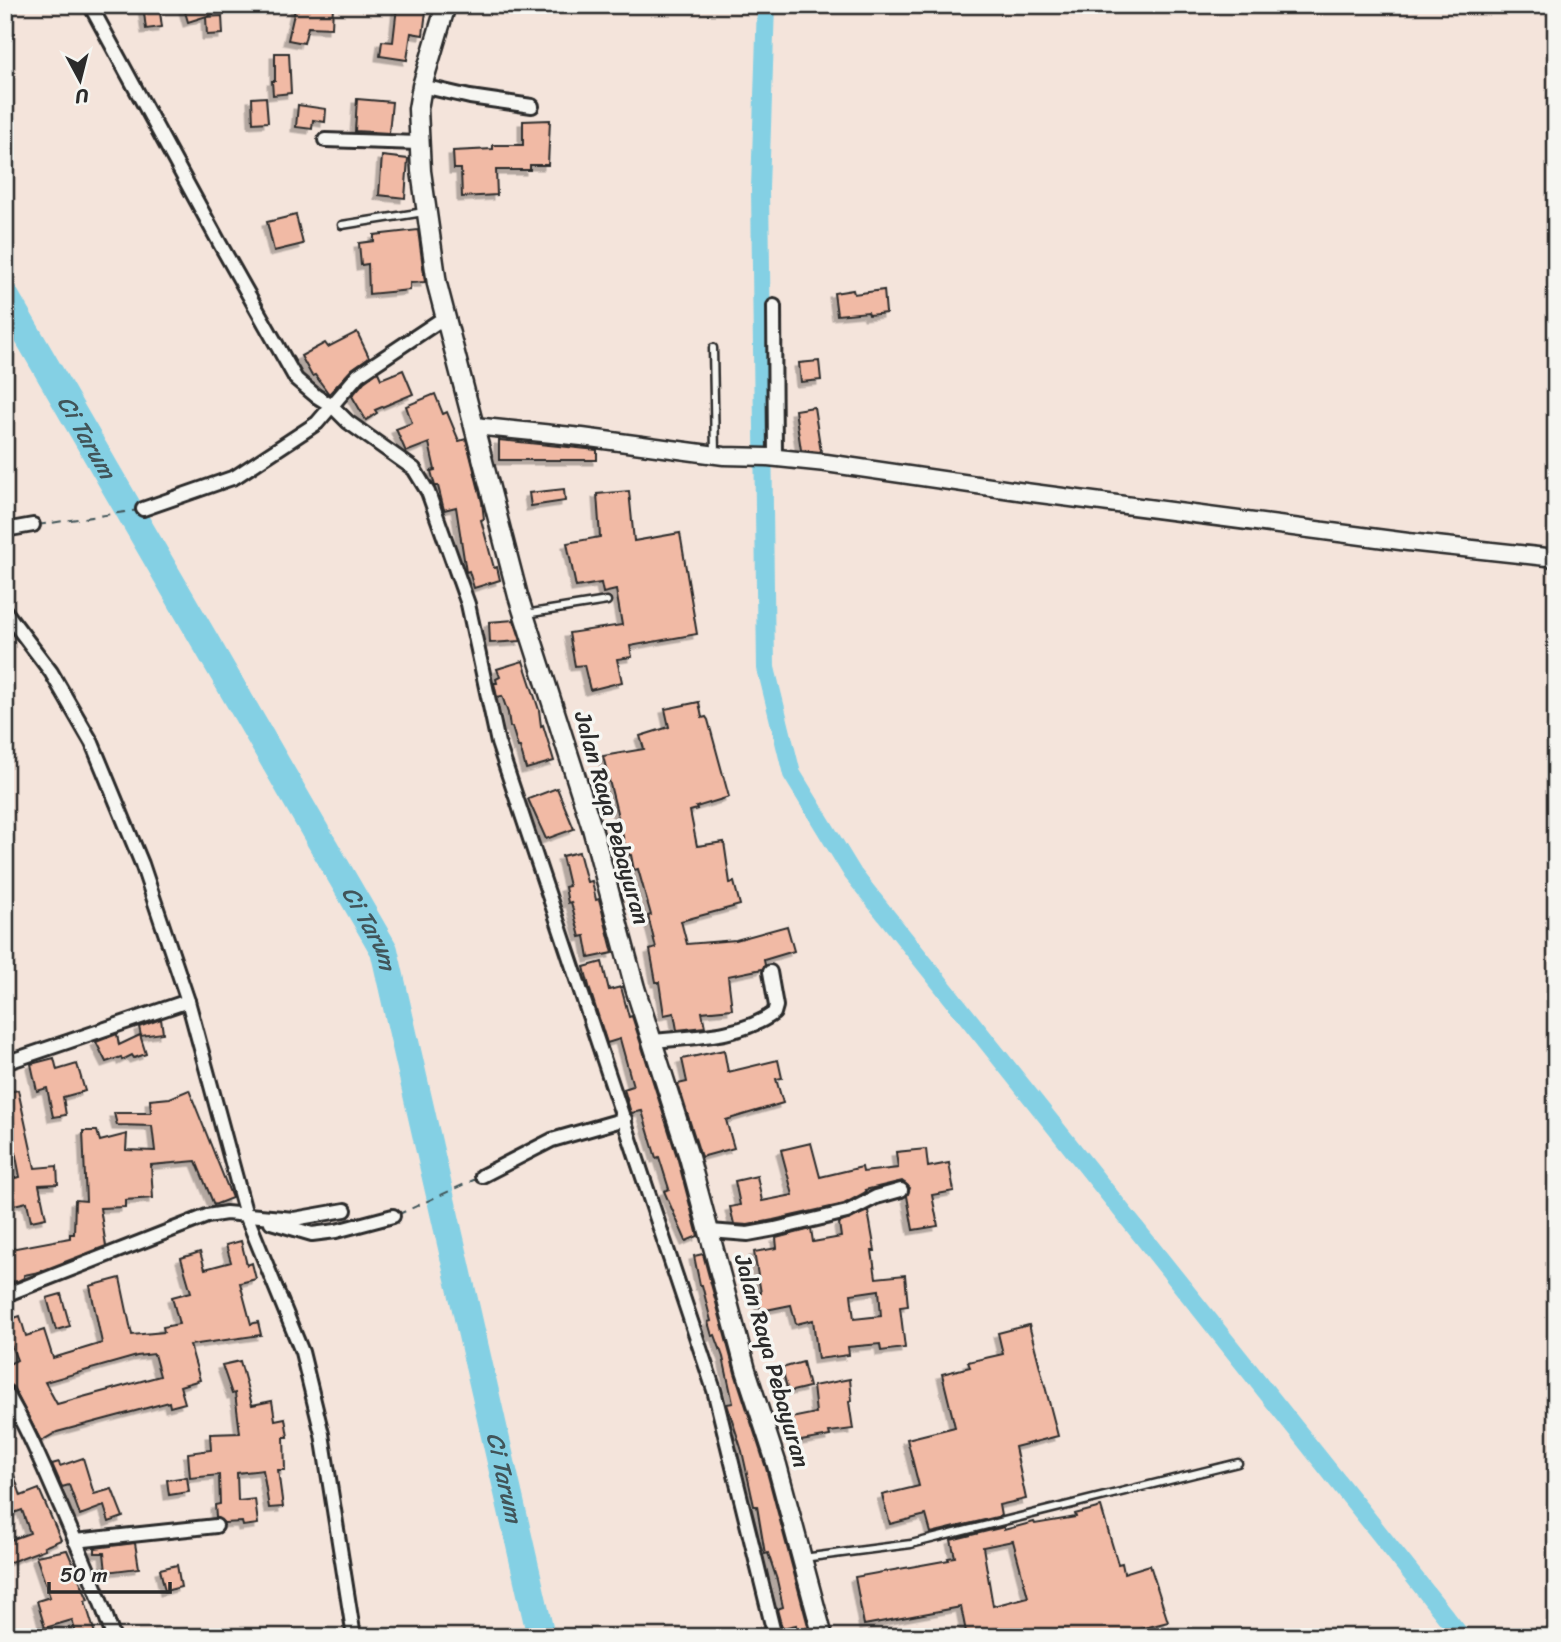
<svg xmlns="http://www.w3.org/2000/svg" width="1561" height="1642" viewBox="0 0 1561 1642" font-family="Sriracha,sans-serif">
<defs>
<filter id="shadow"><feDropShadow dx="-4.5" dy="4.5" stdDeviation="0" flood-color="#0004"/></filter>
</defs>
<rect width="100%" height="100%" fill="#f4e4db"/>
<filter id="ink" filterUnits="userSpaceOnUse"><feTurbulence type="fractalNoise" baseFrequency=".0143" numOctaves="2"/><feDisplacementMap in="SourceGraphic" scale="14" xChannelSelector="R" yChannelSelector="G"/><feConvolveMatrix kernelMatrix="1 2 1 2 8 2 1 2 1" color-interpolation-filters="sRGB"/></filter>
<g filter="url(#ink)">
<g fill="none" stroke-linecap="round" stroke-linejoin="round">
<!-- canal -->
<polyline stroke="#84d0e4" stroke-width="18" points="766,5 760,188 766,668 792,774 853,874 1462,1637"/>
<!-- river -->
<path stroke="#84d0e4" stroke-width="28" id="s1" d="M 5,296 L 384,950 L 541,1637"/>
<!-- ferry -->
<g stroke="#415459" stroke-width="2" stroke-dasharray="9 7" stroke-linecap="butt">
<polyline points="37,525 139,510"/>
<polyline points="397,1215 478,1178"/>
</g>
</g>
<!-- building -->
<g fill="#f1baa5" stroke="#2b2b2b" stroke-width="2" fill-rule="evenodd" filter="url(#shadow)">
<polygon points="143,5 159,5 162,27 146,29"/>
<polygon points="183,5 232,5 232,8 188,22"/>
<polygon points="296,5 333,5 332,28 308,27 304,43 288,40"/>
<polygon points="397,7 426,11 423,35 411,33 407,60 380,56 382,41 393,42"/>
<polygon points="222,16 223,34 207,35 206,17"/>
<polygon points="275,53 289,53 291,93 273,95 272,81 275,81"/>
<polygon points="266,97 268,122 253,123 252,98"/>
<polygon points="357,99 392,102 389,133 355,131"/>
<polygon points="298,105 326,109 325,122 313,120 312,129 296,127"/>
<polygon points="550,120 548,165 530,165 530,170 496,170 497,195 462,197 461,169 454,169 453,151 493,149 493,145 523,145 523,121"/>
<polygon points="382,156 408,159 405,198 379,195"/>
<polygon points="296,215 303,244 274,251 267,222"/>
<polygon points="418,230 425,282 410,283 410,290 369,294 368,264 361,265 359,243 374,241 374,235"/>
<polygon points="853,290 854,294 884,290 886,313 869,315 868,312 837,315 834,293"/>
<polygon points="357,332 369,357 352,369 329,394 315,375 312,376 301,356 325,343 328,347"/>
<polygon points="819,361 821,380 801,382 799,363"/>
<polygon points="403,370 413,394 375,410 377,413 366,420 352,396 364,382 378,372 381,379"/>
<polygon points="435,394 443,414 447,412 459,441 466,439 482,502 484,519 481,520 494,568 497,567 500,580 474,588 469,571 466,572 456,507 444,510 438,486 435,486 431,471 435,470 429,443 406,452 396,429 412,423 406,406"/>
<polygon points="814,407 821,452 801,450 795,410"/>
<polygon points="499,440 597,450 597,460 499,460"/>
<polygon points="564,489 565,501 531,506 529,493"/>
<polygon points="629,491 634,541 680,533 697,634 630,646 632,657 617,659 622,682 590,690 584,665 575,666 569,633 622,625 616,590 603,593 601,583 576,587 567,543 600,537 597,494"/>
<polygon points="514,620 521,641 490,643 489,622"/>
<polygon points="523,661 539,710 541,726 543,725 554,761 526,769 520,747 518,747 512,727 510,727 508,713 502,696 497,697 494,683 497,683 496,679 500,677 497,669"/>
<polygon points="699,702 702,718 706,717 708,720 729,797 696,807 697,809 690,811 697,846 724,842 730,883 734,882 740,905 681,921 687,944 736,940 787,926 794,951 764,960 765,965 762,969 728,976 732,1009 702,1012 705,1027 677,1030 674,1013 664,1015 659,982 656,982 650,950 656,948 648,916 651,915 638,869 634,870 631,855 629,855 625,845 603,756 644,749 640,736 669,727 665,709"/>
<polygon points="557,788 574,829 546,839 528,799"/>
<polygon points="579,852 587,882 592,881 596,900 599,899 613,953 589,958 585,936 580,937 571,902 568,903 565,887 569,886 562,856"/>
<polygon points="602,962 609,990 621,987 629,1017 632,1016 678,1160 698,1236 686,1241 664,1191 669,1189 659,1157 656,1158 642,1111 631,1113 624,1089 633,1086 620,1039 607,1043 590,990 584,967"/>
<polygon points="161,1019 163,1033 141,1036 139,1027"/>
<polygon points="117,1034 119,1045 140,1035 146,1054 134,1058 132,1055 122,1060 121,1057 106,1062 96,1042"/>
<polygon points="724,1050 728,1072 778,1060 782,1078 776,1079 783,1103 726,1120 734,1148 701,1157 678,1084 687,1082 682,1059"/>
<polygon points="54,1058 57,1070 77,1064 85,1091 63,1097 66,1115 53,1117 47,1088 37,1091 31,1064"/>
<polygon points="18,1090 35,1168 57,1166 58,1184 39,1185 46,1218 31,1221 27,1202 5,1207 5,1180 20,1177 10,1124 5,1125 5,1093"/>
<polygon points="189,1090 232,1198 214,1205 196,1161 151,1165 153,1198 125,1200 125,1207 100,1208 106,1246 39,1272 24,1275 24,1278 18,1281 5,1282 5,1250 70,1238 70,1234 74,1234 75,1200 86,1201 83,1131 97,1131 100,1141 127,1134 126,1150 155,1151 152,1126 117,1125 114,1113 151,1113 150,1100 170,1098"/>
<polygon points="811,1143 820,1177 862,1167 863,1172 898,1168 896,1152 926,1149 928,1167 949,1163 954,1191 932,1195 938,1226 913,1230 907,1196 910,1188 902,1181 865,1190 866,1192 844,1204 773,1220 748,1225 734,1224 730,1207 740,1205 735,1181 757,1176 762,1201 793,1195 781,1150"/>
<path d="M 868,1211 L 875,1251 L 872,1251 L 876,1278 L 905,1275 L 908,1306 L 900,1307 L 905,1348 L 881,1351 L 880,1344 L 848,1347 L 849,1355 L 818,1359 L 813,1320 L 796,1324 L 791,1305 L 761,1311 L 758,1294 L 761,1293 L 754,1252 L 777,1248 L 776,1238 L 811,1229 L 813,1242 L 841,1237 L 839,1223 ZM 879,1290 L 881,1316 L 854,1319 L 851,1294 Z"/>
<path d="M 241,1241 L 247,1265 L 252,1263 L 256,1279 L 240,1283 L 251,1324 L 258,1322 L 261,1335 L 190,1345 L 200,1380 L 180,1386 L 185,1403 L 170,1407 L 169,1402 L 57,1432 L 41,1441 L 13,1387 L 6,1382 L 5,1366 L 17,1360 L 8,1338 L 5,1339 L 5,1321 L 20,1316 L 26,1336 L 44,1330 L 53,1358 L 102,1343 L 90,1286 L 120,1278 L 132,1335 L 164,1332 L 163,1327 L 179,1324 L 172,1297 L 191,1292 L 181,1258 L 200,1252 L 205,1269 L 231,1262 L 226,1245 ZM 154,1354 L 160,1376 L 57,1404 L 45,1382 L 137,1356 Z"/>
<polygon points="703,1254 735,1373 766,1468 811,1637 797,1637 796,1625 782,1628 777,1609 783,1607 777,1580 768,1553 765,1554 757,1506 754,1506 742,1451 727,1404 733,1403 723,1357 715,1335 712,1336 708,1322 711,1321 702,1285 700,1285 694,1256"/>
<polygon points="61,1294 70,1326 56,1330 47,1298"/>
<polygon points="1029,1325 1058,1436 1015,1447 1026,1499 999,1505 1001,1516 931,1533 926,1515 890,1524 882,1495 919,1486 907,1439 955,1427 942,1374 970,1367 968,1362 1003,1354 998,1333"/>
<polygon points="240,1361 252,1405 272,1401 275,1420 285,1418 288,1437 284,1437 285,1470 278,1470 283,1507 269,1508 263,1470 237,1473 238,1501 255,1499 258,1524 243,1526 242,1522 224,1523 216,1517 215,1505 220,1504 219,1475 190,1478 188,1453 211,1450 210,1434 240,1433 235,1393 232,1394 222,1365"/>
<polygon points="803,1362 809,1387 788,1392 782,1368"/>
<polygon points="850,1379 852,1401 849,1402 853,1429 829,1432 830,1436 795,1442 791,1418 816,1413 813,1386"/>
<polygon points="5,1457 8,1457 21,1496 39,1489 61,1540 44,1547 45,1549 5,1564 5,1542 30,1533 22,1510 11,1514 5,1498"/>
<polygon points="83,1458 94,1494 112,1489 123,1517 109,1522 104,1506 80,1515 69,1485 62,1487 52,1464 59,1462 60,1466"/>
<polygon points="187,1477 189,1492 169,1495 167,1480"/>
<path d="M 1101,1507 L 1118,1564 L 1122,1563 L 1124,1573 L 1150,1565 L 1168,1622 L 1109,1637 L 967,1637 L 961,1607 L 864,1625 L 855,1577 L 949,1560 L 948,1558 L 955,1557 L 951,1540 L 1004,1527 L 1004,1530 L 1034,1522 L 1035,1524 L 1076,1517 L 1075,1514 ZM 1013,1541 L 1028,1597 L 993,1606 L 983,1547 Z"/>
<polygon points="135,1543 139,1568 106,1572 104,1553 95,1553 95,1548"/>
<polygon points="67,1550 88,1600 85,1601 96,1637 77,1637 72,1620 45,1628 37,1601 50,1597 36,1556"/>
<polygon points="177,1565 181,1587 165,1591 160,1569"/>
</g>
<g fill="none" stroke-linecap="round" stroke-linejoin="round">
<defs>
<g id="service">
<polyline points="342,225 424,212"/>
<polyline points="713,348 715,453"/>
<polyline points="525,614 607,601"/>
<polyline points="803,1558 911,1544 1238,1463"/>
</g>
<g id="minor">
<polyline points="90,5 220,244 296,379 316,396 332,406 348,422 414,469 428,492 468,604 498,743 714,1390 775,1637"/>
<polyline points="422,86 470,97 532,106"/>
<polyline points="325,140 419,143"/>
<polyline points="774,306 775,458"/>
<polyline points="143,509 235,477 317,423 358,375 445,317"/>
<polyline points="5,530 33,525"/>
<polyline points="5,611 51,672 92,743 142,864 188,1001 246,1215 302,1352 322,1434 354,1637"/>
<path d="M 654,1041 C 693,1037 741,1037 774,1013 L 776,1006 L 770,972"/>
<polyline points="5,1063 188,1001"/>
<polyline points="482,1176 552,1140 625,1119"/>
<polyline points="271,1222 312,1234 336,1231 393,1216"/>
<polyline points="710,1231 748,1234 775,1229 847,1212 876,1197 901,1190"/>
<polyline points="5,1295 207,1216 226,1213 294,1219 345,1210"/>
<path d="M 5,1391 C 27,1427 44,1469 61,1507 C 79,1550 99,1592 113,1637"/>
<polyline points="75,1541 216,1526"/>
</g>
<polyline id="tertiary" points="474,426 582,437 724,456 768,457 826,463 1025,492 1408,542 1556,558"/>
<polyline id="secondary" points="446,5 422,86 418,109 421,171 437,284 518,596 592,828 635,988 689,1157 746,1370 777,1465 823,1637"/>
</defs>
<!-- service casing -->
<use href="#service" stroke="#2b2b2b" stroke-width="11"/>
<!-- minor casing -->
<use href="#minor" stroke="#2b2b2b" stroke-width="18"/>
<!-- tertiary casing -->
<use href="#tertiary" stroke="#2b2b2b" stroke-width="21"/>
<!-- secondary casing -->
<use href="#secondary" stroke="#2b2b2b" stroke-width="23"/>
<!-- service -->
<use href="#service" stroke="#f6f6f2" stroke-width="6"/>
<!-- minor -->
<use href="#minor" stroke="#f6f6f2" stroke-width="12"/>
<!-- tertiary -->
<use href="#tertiary" stroke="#f6f6f2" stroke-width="16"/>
<!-- secondary -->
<use href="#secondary" stroke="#f6f6f2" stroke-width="18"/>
</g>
</g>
<g text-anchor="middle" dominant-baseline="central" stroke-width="7" stroke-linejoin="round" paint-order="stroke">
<!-- street labels -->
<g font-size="23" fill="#2b2b2b" stroke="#f6f6f2">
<text transform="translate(612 818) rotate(74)">Jalan Raya Pebayuran</text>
<text transform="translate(772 1361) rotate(74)">Jalan Raya Pebayuran</text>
</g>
<!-- water labels -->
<g font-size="24" font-style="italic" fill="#415459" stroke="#f6f6f2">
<text stroke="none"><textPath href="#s1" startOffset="163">Ci Tarum</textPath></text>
<text stroke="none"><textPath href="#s1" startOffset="730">Ci Tarum</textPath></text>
<text stroke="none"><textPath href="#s1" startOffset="1297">Ci Tarum</textPath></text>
</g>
</g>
<!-- margin -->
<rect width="1561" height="1642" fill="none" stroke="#f6f6f2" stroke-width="28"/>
<rect x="14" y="14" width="1533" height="1614" fill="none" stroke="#2b2b2b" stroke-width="2.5" filter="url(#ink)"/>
<!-- north arrow -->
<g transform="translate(80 80) rotate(173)" stroke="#f6f6f2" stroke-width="5" paint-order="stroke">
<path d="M0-5L12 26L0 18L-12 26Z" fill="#2b2b2b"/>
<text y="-10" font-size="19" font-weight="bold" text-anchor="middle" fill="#2b2b2b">U</text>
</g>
<!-- scale -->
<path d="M49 1582v10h121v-10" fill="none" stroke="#2b2b2b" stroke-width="3.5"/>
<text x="60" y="1582" font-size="21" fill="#2b2b2b" stroke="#f6f6f2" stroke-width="5" paint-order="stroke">50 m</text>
</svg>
